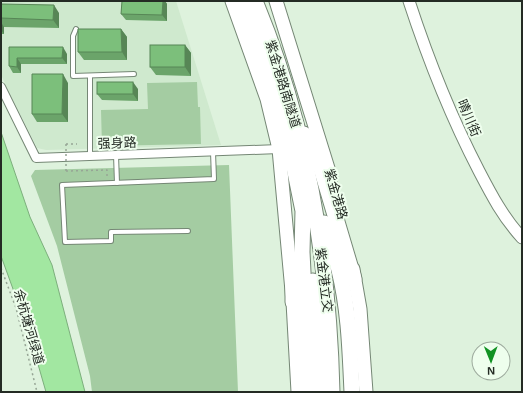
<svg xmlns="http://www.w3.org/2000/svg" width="523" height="393" viewBox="0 0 523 393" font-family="Helvetica,'Noto Sans SC',sans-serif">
<rect width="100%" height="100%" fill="#def2dd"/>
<!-- built -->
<polygon fill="#cfe9ce" points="1,1 176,1 221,145 46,150 37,148 1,75"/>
<!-- green -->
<g fill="#a4cca2">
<polygon points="197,82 198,107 200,107 201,144 102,146 101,110 148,109 147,83"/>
<polygon points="229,165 238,392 92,392 90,376 57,246 31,176 35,170"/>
</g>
<!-- water -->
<polygon fill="#a2e7a1" stroke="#7caf7c" points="1,132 30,217 52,265 85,392 46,392 29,333 1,256"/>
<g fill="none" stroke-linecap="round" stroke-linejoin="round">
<defs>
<g id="lane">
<polyline points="76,29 73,36 73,76 134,74"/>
<polyline points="90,76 90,156"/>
<polyline points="116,155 117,183"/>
<polyline points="188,231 111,232 111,241 65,242 62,185 214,179 213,152"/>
</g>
<polyline id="street" points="1,87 36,158 279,149"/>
<path id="secondary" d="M 409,1 C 428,59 451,117 479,171 C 492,196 503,217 522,238"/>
<g id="primary">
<polyline points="232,1 267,99 279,149 293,302 298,392"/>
<polyline points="276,1 331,178"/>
<polyline points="353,269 360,309 366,392"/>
</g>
<g id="highway">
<polyline points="243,1 262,50 275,91 294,167 303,211 302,252 309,392"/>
<path d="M 255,1 C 306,124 329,259 332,392"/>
<polyline points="304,134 321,168 354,279"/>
<path d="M 324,223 C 327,239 335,254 339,270 C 349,310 350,351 352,392"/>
<polyline points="313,281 318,331 321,392"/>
<polyline points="293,302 293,268"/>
</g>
</defs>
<!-- lane casing -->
<use href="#lane" stroke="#758775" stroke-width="6"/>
<!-- street casing -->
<use href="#street" stroke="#758775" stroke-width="10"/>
<!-- secondary casing -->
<use href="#secondary" stroke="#758775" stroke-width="13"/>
<!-- primary casing -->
<use href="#primary" stroke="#758775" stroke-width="15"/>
<!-- highway casing -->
<use href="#highway" stroke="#758775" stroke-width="17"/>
<!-- path -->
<g stroke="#96a595" stroke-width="1.5" stroke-dasharray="2 3" stroke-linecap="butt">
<polyline points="66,144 77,144"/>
<polyline points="66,171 107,170 107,179"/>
<polyline points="1,268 16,308 37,392"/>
</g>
<!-- lane -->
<use href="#lane" stroke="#fff" stroke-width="4"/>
<!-- street -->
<use href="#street" stroke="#fff" stroke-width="8"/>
<!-- secondary -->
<use href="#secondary" stroke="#fff" stroke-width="11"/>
<!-- primary -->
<use href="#primary" stroke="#fff" stroke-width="13"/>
<!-- highway -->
<use href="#highway" stroke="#fff" stroke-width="15"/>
<!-- path-bridge -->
<polyline stroke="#96a595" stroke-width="1.5" stroke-dasharray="2 3" stroke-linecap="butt" points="66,144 66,171"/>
</g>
<!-- wall -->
<g fill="#6ba46a">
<polygon points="122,1 165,1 167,4 167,21 126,20 121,14"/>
<polygon points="1,4 59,13 59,28 4,27 4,34 1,34"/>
<polygon points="121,29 127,37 127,60 84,60 78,52"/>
<polygon points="185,45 191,53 191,76 156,75 150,67"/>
<polygon points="9,47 67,54 67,64 21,64 21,73 13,73 9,66"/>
<polygon points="68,83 68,122 37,122 32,114"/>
<polygon points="138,89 138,101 102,100 97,94"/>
</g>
<!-- shaded-wall -->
<g fill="#578656">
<polygon points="163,1 165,1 167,4 167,21 162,15"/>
<polygon points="54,5 59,13 59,28 53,20"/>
<polygon points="1,22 4,27 4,34 1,30"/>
<polygon points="121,29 127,37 127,60 122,52"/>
<polygon points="185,45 191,53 191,76 185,67"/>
<polygon points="63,47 67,54 67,64 62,58"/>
<polygon points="17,58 21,64 21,73 17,67"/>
<polygon points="63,74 68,83 68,122 62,114"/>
<polygon points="133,82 138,89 138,101 133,94"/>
</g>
<!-- building -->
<g fill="#7cbf7b" stroke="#578656">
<polygon points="122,1 163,1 162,15 121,14"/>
<polygon points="1,4 54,5 53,20 1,18"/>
<polygon points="78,29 121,29 122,52 78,52"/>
<rect x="150" y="45" width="35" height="22"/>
<polygon points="9,47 63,47 62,58 17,58 17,67 9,66"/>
<polygon points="32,74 63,74 62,114 32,114"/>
<rect x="97" y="82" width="36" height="12"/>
</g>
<g text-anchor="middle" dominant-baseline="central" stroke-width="4" stroke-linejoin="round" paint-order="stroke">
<!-- street labels -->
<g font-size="13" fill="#242b24" stroke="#eefeed">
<text transform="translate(283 84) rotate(73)">紫金港路南隧道</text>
<text transform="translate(469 118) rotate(67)">晴川街</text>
<text transform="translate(117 143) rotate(-2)">强身路</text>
<text transform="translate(336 194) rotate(74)">紫金港路</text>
<text transform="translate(324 280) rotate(83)">紫金港立交</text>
<text transform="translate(29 327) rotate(74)">余杭塘河绿道</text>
</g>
</g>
<!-- border -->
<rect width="523" height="393" fill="none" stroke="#242b24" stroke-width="4"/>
<!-- north arrow -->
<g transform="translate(491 361) rotate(179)"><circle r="19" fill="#eefeed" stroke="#9daa9d"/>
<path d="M0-3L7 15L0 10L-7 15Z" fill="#119222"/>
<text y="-6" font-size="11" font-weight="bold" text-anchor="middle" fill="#242b24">N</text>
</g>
</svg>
